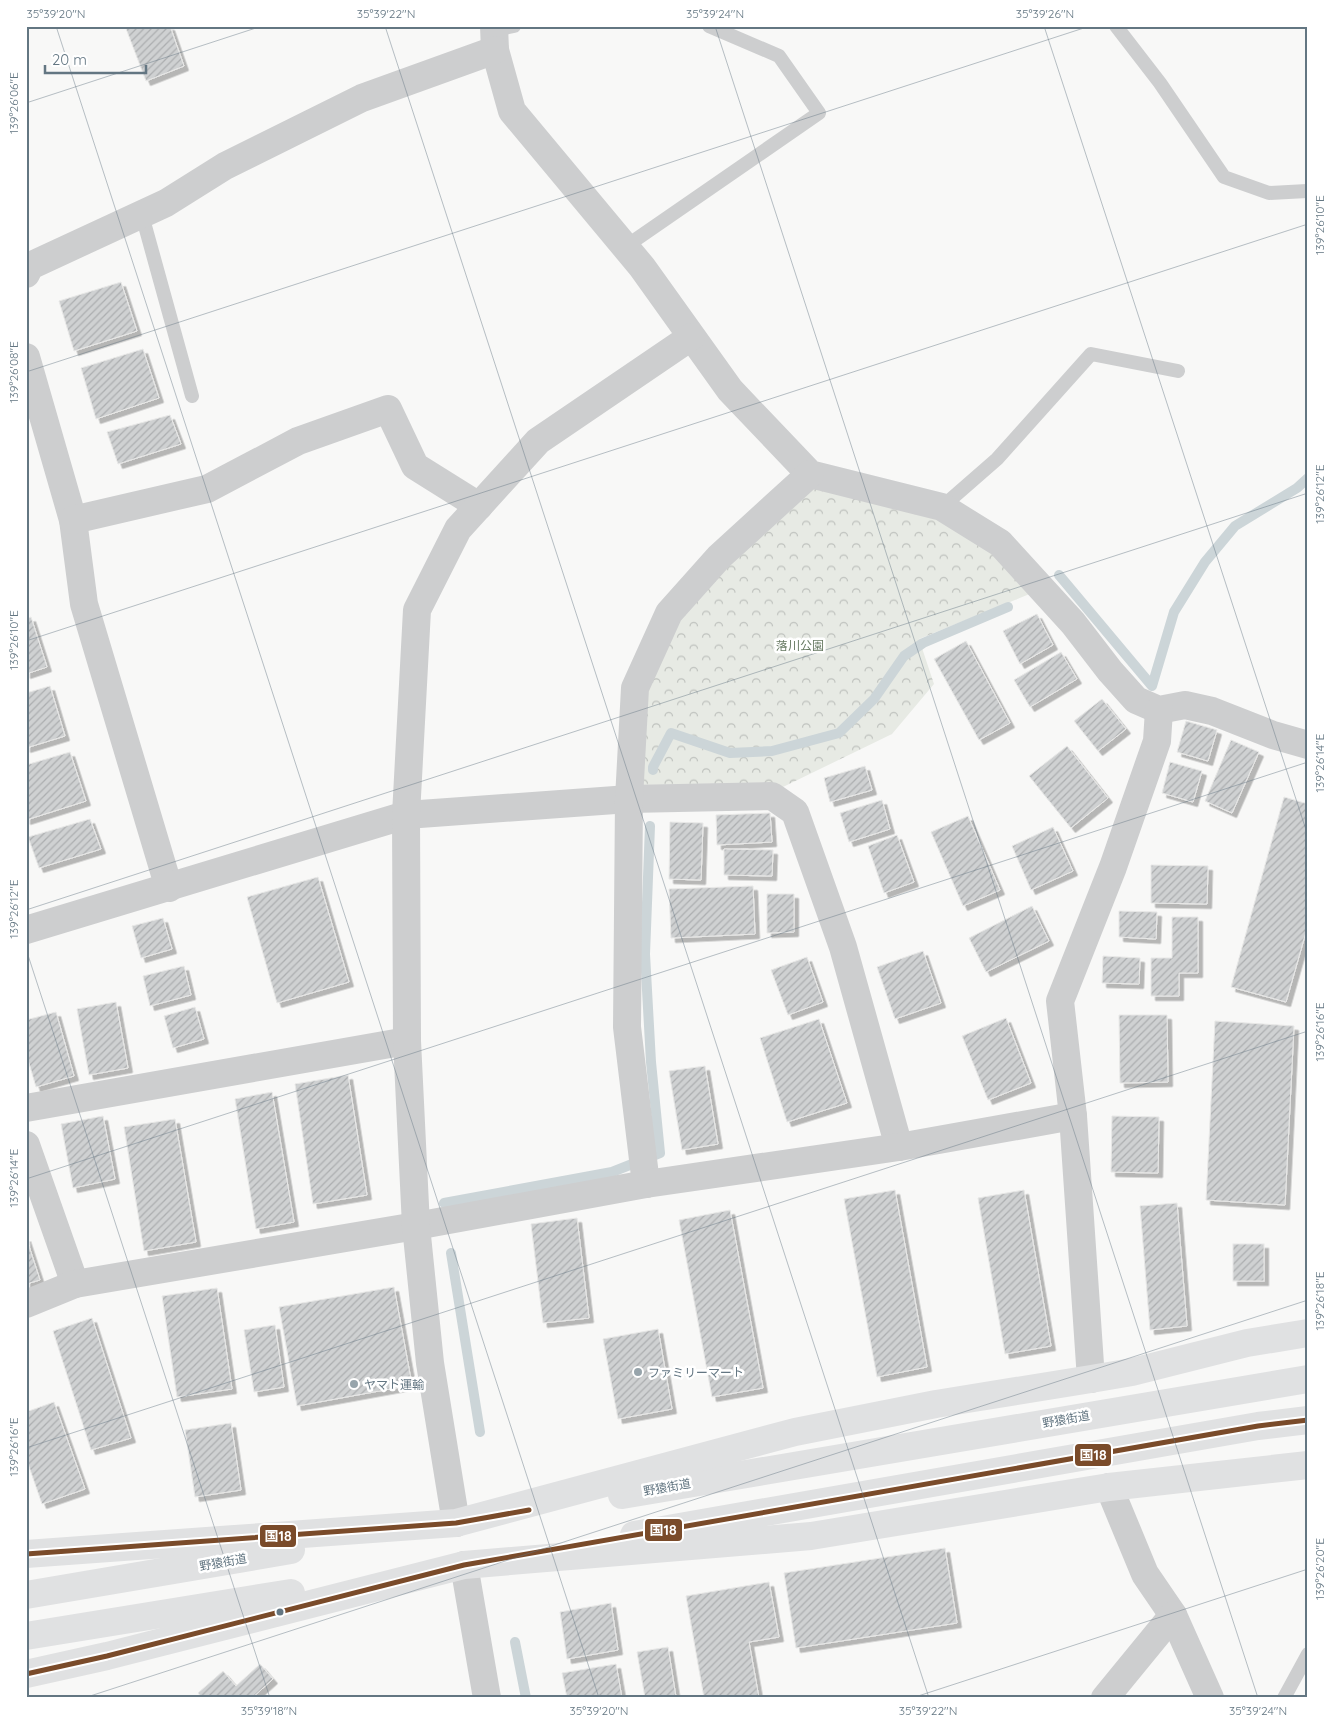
<svg xmlns="http://www.w3.org/2000/svg" width="1334" height="1724" viewBox="0 0 1334 1724" font-family="Quicksand,'Noto Sans JP',sans-serif">
<defs>
<pattern id="forest-crowns" width="20" height="18" patternUnits="userSpaceOnUse" patternTransform="scale(1.25)"><rect width="20" height="18" fill="#e7eae4"/><path d="M2 6a3 3 0 1 1 6 0M12 15a3 3 0 1 1 6 0" fill="none" stroke="#bfc2be"/></pattern>
<pattern id="building-hatch" width="6" height="6" patternUnits="userSpaceOnUse" patternTransform="scale(1.25)"><rect width="6" height="6" fill="#cfd1d2"/><path d="M-1 1l2-2M0 6l6-6M5 7l2-2" fill="none" stroke="#acaeb0"/></pattern>
<filter id="shadow"><feDropShadow dx="4.5" dy="4.5" stdDeviation="0" flood-color="#0004"/></filter>
</defs>
<rect width="100%" height="100%" fill="#f8f8f7"/>
<!-- forest -->
<polygon fill="url(#forest-crowns)" points="810,474 942,507 1042,589 919,639 934,684 892,734 783,787 629,799 635,688 669,613"/>
<g fill="none" stroke-linecap="round" stroke-linejoin="round">
<!-- stream -->
<g stroke="#ccd5d8" stroke-width="10">
<polyline points="1059,575 1152,686 1174,612 1205,562 1235,526 1297,488 1308,478"/>
<polyline points="653,770 653,767 671,733 730,753 772,751 839,733 874,699 904,656 923,643 1008,607"/>
<polyline points="444,1203 612,1172 660,1153 651,1062 645,954 650,826"/>
<polyline points="451,1253 480,1432"/>
<polyline points="515,1642 526,1698"/>
</g>
</g>
<!-- building -->
<g fill="url(#building-hatch)" stroke="#e8e8e7" filter="url(#shadow)">
<polygon points="125,26 170,26 184,66 146,81"/>
<polygon points="121,282 137,331 74,351 59,301"/>
<polygon points="143,349 159,398 96,419 81,368"/>
<polygon points="170,415 181,444 118,464 107,432"/>
<polygon points="1037,614 1053,645 1020,664 1003,631"/>
<polygon points="31,617 47,667 26,674 26,619"/>
<polygon points="966,641 1010,723 979,740 934,659"/>
<polygon points="1061,652 1077,679 1030,707 1014,680"/>
<polygon points="50,686 65,736 26,748 26,693"/>
<polygon points="1102,699 1126,729 1098,751 1074,721"/>
<polygon points="1186,721 1217,730 1208,761 1177,752"/>
<polygon points="1231,740 1259,752 1232,813 1205,801"/>
<polygon points="1067,746 1108,798 1071,828 1029,776"/>
<polygon points="70,752 86,801 26,820 26,765"/>
<polygon points="1170,762 1202,771 1193,802 1162,793"/>
<polygon points="865,766 872,790 830,802 824,778"/>
<polygon points="1284,797 1308,804 1308,925 1286,1002 1231,987"/>
<polygon points="882,800 890,829 849,842 840,813"/>
<polygon points="770,813 772,842 717,845 716,815"/>
<polygon points="968,816 1000,890 963,906 931,832"/>
<polygon points="90,819 101,849 39,868 28,837"/>
<polygon points="670,822 703,823 701,880 669,879"/>
<polygon points="1053,827 1073,871 1031,890 1012,846"/>
<polygon points="897,835 914,882 884,893 868,846"/>
<polygon points="724,849 773,850 772,876 724,875"/>
<polygon points="1151,865 1208,866 1207,904 1151,903"/>
<polygon points="318,877 349,982 277,1003 247,897"/>
<polygon points="753,886 755,934 671,938 669,889"/>
<polygon points="767,894 794,894 794,932 767,933"/>
<polygon points="1032,906 1049,941 986,972 969,938"/>
<polygon points="1119,911 1157,912 1156,939 1119,937"/>
<polygon points="1172,917 1198,917 1198,973 1179,973 1179,996 1151,996 1151,958 1172,958"/>
<polygon points="163,918 172,949 141,958 132,926"/>
<polygon points="923,951 941,1003 895,1019 877,967"/>
<polygon points="1103,956 1140,958 1139,984 1102,983"/>
<polygon points="807,957 823,1002 788,1015 771,970"/>
<polygon points="184,966 191,995 150,1006 143,976"/>
<polygon points="116,1002 128,1068 89,1075 77,1009"/>
<polygon points="195,1007 204,1039 173,1048 164,1016"/>
<polygon points="56,1012 74,1076 36,1087 26,1053 26,1020"/>
<polygon points="1119,1015 1167,1015 1168,1082 1120,1083"/>
<polygon points="1006,1018 1031,1083 988,1100 962,1036"/>
<polygon points="819,1019 847,1103 787,1122 760,1038"/>
<polygon points="1215,1021 1294,1026 1285,1205 1206,1200"/>
<polygon points="705,1066 718,1144 682,1150 669,1071"/>
<polygon points="348,1075 367,1195 313,1204 295,1084"/>
<polygon points="272,1092 294,1222 256,1229 235,1099"/>
<polygon points="103,1116 115,1179 73,1188 61,1124"/>
<polygon points="1112,1116 1159,1117 1158,1173 1111,1172"/>
<polygon points="175,1119 196,1242 144,1251 124,1127"/>
<polygon points="895,1190 927,1367 877,1377 844,1199"/>
<polygon points="1024,1190 1051,1346 1005,1354 978,1198"/>
<polygon points="1177,1203 1187,1326 1150,1330 1140,1206"/>
<polygon points="730,1210 763,1388 712,1397 679,1220"/>
<polygon points="577,1218 589,1318 543,1323 531,1224"/>
<polygon points="26,1237 40,1280 26,1284"/>
<rect x="1233" y="1244" width="31" height="37"/>
<polygon points="394,1287 412,1385 297,1406 279,1307"/>
<polygon points="217,1288 232,1389 177,1397 162,1296"/>
<polygon points="92,1318 131,1438 91,1450 53,1331"/>
<polygon points="275,1325 284,1387 254,1392 244,1330"/>
<polygon points="658,1329 672,1409 618,1419 603,1339"/>
<polygon points="54,1402 85,1489 42,1504 26,1458 26,1412"/>
<polygon points="231,1423 241,1490 195,1497 185,1430"/>
<polygon points="945,1548 957,1623 796,1648 784,1573"/>
<polygon points="769,1582 779,1637 749,1642 759,1698 704,1698 686,1596"/>
<polygon points="611,1603 618,1650 567,1659 560,1612"/>
<polygon points="668,1647 676,1697 645,1698 637,1652"/>
<polygon points="260,1664 273,1679 252,1698 202,1698 198,1693 223,1671 236,1686"/>
<polygon points="616,1664 622,1698 567,1698 562,1673"/>
</g>
<g fill="none" stroke-linecap="round" stroke-linejoin="round">
<!-- service -->
<g stroke="#cdcecf" stroke-width="14">
<polyline points="1116,26 1160,83 1224,177 1269,193 1307,191"/>
<polyline points="494,30 514,26"/>
<polyline points="142,215 192,396"/>
<polyline points="625,247 819,113 779,56 709,26"/>
<polyline points="942,507 997,459 1091,354 1178,371"/>
<polyline points="1284,1698 1308,1654"/>
</g>
<!-- minor -->
<g stroke="#cdcecf" stroke-width="28">
<polyline points="494,26 495,50 512,111 642,267 730,390 810,474 942,507 1000,543 1073,623 1110,671 1136,700 1159,710 1185,705 1212,711 1273,735 1308,745"/>
<polyline points="26,274 30,266 166,203 225,166 362,98 495,50"/>
<polyline points="26,357 73,520 84,604 169,888"/>
<polyline points="73,520 207,489 298,441 388,409 415,466 479,506"/>
<polyline points="26,930 406,815 629,799 772,796 795,812 843,947 899,1147"/>
<polyline points="26,1108 407,1041"/>
<polyline points="26,1145 75,1284"/>
<polyline points="646,1184 627,1027 629,799 635,688 669,613 719,557 810,474"/>
<polyline points="26,1304 75,1284 416,1226 646,1184 899,1147 1073,1116"/>
<polyline points="1091,1379 1073,1116 1060,1001 1113,867 1157,741 1159,710"/>
<polyline points="1109,1487 1145,1574 1173,1615 1210,1698"/>
<polyline points="456,1523 430,1363 416,1226 407,1041 406,815 417,610 458,529 538,441 691,337"/>
<polyline points="464,1565 487,1698"/>
<polyline points="1105,1698 1173,1615"/>
</g>
<!-- primary -->
<g stroke="#e0e1e2" stroke-width="28">
<polyline points="622,1495 1308,1379"/>
<polyline points="634,1535 1258,1426 1308,1420"/>
<polyline points="26,1554 456,1523 795,1432 936,1404 1091,1379 1132,1372 1247,1343 1308,1333"/>
<polyline points="26,1595 291,1550"/>
<polyline points="26,1636 291,1593"/>
<polyline points="26,1674 107,1656 464,1565 811,1536 1109,1487 1308,1465"/>
</g>
<defs>
<g id="bus-1">
<polyline points="26,1554 456,1523 529,1510"/>
<polyline points="26,1674 107,1656 464,1565 1258,1426 1308,1420"/>
</g>
</defs>
<!-- bus-1 casing -->
<use href="#bus-1" stroke="#fff" stroke-width="9"/>
<!-- bus-1 -->
<use href="#bus-1" stroke="#7a4b2a" stroke-width="5"/>
</g>
<!-- ticks -->
<path fill="none" stroke="#637682" stroke-width="1" stroke-opacity="0.45" d="M 56,26 L 599,1698M 385,26 L 929,1698M 715,26 L 1258,1698M 1044,26 L 1308,836M 26,103 L 262,26M 26,372 L 1090,26M 26,641 L 1308,224M 26,910 L 1308,493M 26,949 L 270,1698M 26,1179 L 1308,762M 26,1448 L 1308,1031M 84,1698 L 1308,1300M 912,1698 L 1308,1569"/>
<!-- markers -->
<g fill="#97a4ab" stroke="#fff" stroke-width="2">
<circle cx="638" cy="1372" r="5"/>
<circle cx="354" cy="1384" r="5"/>
</g>
<circle fill="#637682" stroke="#fff" stroke-width="2" cx="280" cy="1612" r="4.5"/>
<g text-anchor="middle" dominant-baseline="central" stroke-width="5" stroke-linejoin="round" paint-order="stroke">
<!-- park labels -->
<g font-size="12" fill="#677a62" stroke="#fff">
<text x="800" y="645">落川公園</text>
</g>
<!-- poi labels -->
<g font-size="12" fill="#637682" stroke="#fff" text-anchor="start">
<text x="648" y="1372">ファミリーマート</text>
<text x="364" y="1384">ヤマト運輸</text>
</g>
<!-- street labels -->
<g font-size="12" fill="#637682" stroke="#fff">
<text transform="translate(1066 1419) rotate(-10)">野猿街道</text>
<text transform="translate(667 1487) rotate(-10)">野猿街道</text>
<text transform="translate(223 1562) rotate(-10)">野猿街道</text>
</g>
</g>
<g stroke="#fff" stroke-width="2">
<rect x="1074" y="1443" width="38" height="24" rx="5" fill="#7a4b2a"/>
<rect x="644" y="1518" width="39" height="24" rx="5" fill="#7a4b2a"/>
<rect x="259" y="1524" width="38" height="24" rx="5" fill="#7a4b2a"/>
</g>
<g font-size="14" text-anchor="middle" font-weight="bold" fill="#fff">
<text x="1093" y="1460">国18</text>
<text x="663" y="1535">国18</text>
<text x="278" y="1541">国18</text>
</g>
<!-- border -->
<rect width="1334" height="1724" fill="none" stroke="#ffffff" stroke-width="55"/>
<!-- scale -->
<path d="M45 65v8h101v-8" fill="none" stroke="#637682" stroke-width="2.5"/>
<text x="52" y="65" font-size="15" fill="#637682" stroke="#ffffff" stroke-width="4" paint-order="stroke">20 m</text>
<rect x="28" y="28" width="1278" height="1668" fill="none" stroke="#637682" stroke-width="2"/>
<g font-size="12" text-anchor="middle" fill="#637682">
<text x="56" y="18">35°39'20"N</text>
<text x="386" y="18">35°39'22"N</text>
<text x="715" y="18">35°39'24"N</text>
<text x="1045" y="18">35°39'26"N</text>
<text transform="translate(14 103) rotate(-90)" y="4">139°26'06"E</text>
<text transform="translate(1320 225) rotate(-90)" y="4">139°26'10"E</text>
<text transform="translate(14 372) rotate(-90)" y="4">139°26'08"E</text>
<text transform="translate(1320 494) rotate(-90)" y="4">139°26'12"E</text>
<text transform="translate(14 640) rotate(-90)" y="4">139°26'10"E</text>
<text transform="translate(1320 763) rotate(-90)" y="4">139°26'14"E</text>
<text transform="translate(14 909) rotate(-90)" y="4">139°26'12"E</text>
<text transform="translate(1320 1032) rotate(-90)" y="4">139°26'16"E</text>
<text transform="translate(14 1178) rotate(-90)" y="4">139°26'14"E</text>
<text transform="translate(1320 1301) rotate(-90)" y="4">139°26'18"E</text>
<text transform="translate(14 1447) rotate(-90)" y="4">139°26'16"E</text>
<text transform="translate(1320 1569) rotate(-90)" y="4">139°26'20"E</text>
<text x="269" y="1715">35°39'18"N</text>
<text x="599" y="1715">35°39'20"N</text>
<text x="928" y="1715">35°39'22"N</text>
<text x="1258" y="1715">35°39'24"N</text>
</g>
</svg>
